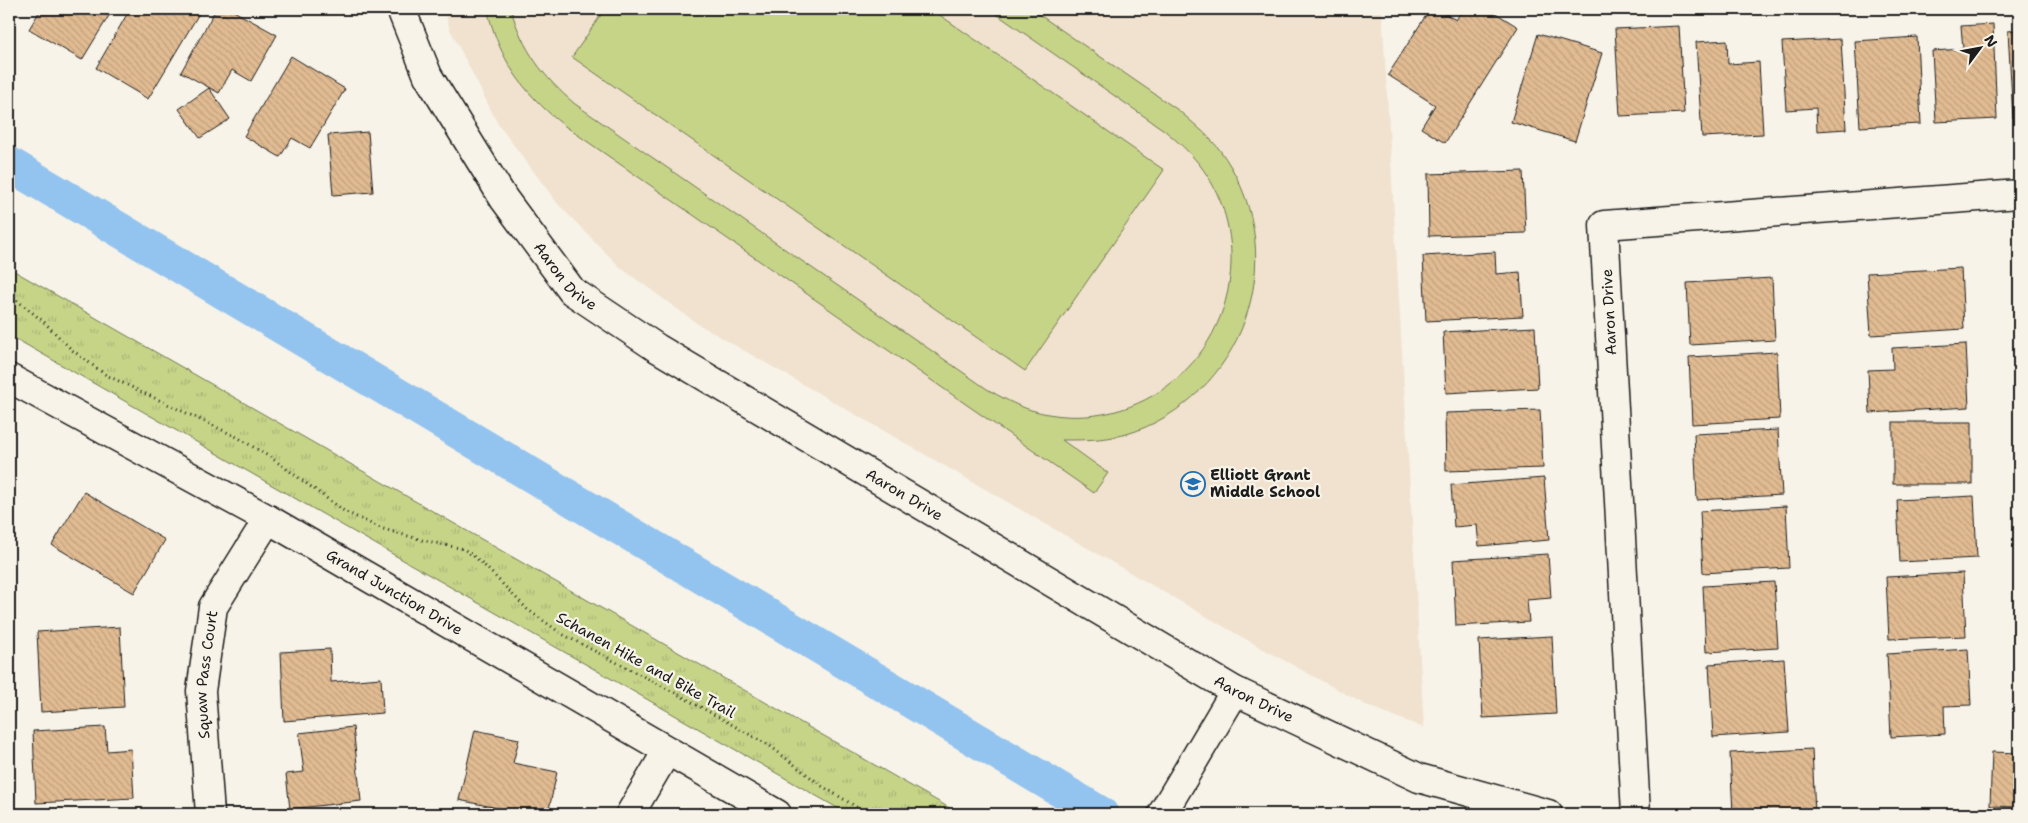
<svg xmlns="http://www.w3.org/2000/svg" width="2028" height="823" viewBox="0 0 2028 823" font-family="'Shantell Sans',sans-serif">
<defs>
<pattern id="grass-tufts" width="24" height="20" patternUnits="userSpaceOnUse" patternTransform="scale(1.25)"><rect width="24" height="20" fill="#c6d488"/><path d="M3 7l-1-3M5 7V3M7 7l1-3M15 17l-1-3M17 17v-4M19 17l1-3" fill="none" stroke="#aab575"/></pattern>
<pattern id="building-back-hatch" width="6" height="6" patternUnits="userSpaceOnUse" patternTransform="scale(1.25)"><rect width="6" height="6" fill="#e1bb92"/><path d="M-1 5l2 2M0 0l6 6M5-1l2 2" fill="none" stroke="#c0a07d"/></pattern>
</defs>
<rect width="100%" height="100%" fill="#f7f3e8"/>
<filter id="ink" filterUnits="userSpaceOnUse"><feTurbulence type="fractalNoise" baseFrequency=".02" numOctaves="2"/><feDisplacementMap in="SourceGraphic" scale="10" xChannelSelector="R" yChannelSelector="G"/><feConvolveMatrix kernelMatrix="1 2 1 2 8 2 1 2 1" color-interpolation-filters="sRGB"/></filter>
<g filter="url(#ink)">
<!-- built -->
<polygon fill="#f0e2ce" points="444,9 1382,9 1424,728 1364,704 1256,645 698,324 621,268 558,204 498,124 450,29"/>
<!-- grass -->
<polygon fill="url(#grass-tufts)" stroke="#717852" points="9,268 960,814 848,814 9,335"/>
<!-- pitch -->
<g fill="#c6d488" stroke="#717852">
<path d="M 487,9 L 511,9 C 522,49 544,78 575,104 L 987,389 C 1001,397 1015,405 1031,410 C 1131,439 1228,366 1231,263 C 1232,227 1221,192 1199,164 C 1189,151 1176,140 1164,130 L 989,9 L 1031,9 L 1178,110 C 1192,122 1207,134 1219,149 C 1293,247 1250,388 1136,431 C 1112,440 1087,440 1062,440 L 1108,473 L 1094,493 L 562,124 C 521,90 500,60 487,9 Z"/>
<polygon points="605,9 931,9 1164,170 1025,371 572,57"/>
</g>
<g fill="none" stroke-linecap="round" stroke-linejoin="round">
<!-- canal -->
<polyline stroke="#93c3ef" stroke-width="35" points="9,164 1101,814"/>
</g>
<!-- building -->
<g fill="url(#building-back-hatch)" stroke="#1c1c1c">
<polygon points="41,9 113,9 82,60 29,29"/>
<polygon points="130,9 201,10 148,99 96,68"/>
<polygon points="216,9 230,9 277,35 251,81 232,70 219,93 181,72"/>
<polygon points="1430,9 1437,9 1456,20 1463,9 1489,9 1518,27 1445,143 1421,128 1435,105 1388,75"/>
<polygon points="1993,24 1997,119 1936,122 1932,51 1963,49 1961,26"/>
<polygon points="1679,26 1684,113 1620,116 1615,29"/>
<polygon points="2019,30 2019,118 2013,118 2008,31"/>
<polygon points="1538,34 1602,53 1575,141 1511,122"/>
<polygon points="1917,37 1921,124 1860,127 1855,41"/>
<polygon points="1841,39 1846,129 1817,131 1816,108 1786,110 1782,42"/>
<polygon points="1727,40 1728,64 1759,62 1763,134 1702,137 1696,42"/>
<polygon points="291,56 345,89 310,148 292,138 280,157 244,136"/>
<polygon points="209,88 230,119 200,138 179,109"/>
<polygon points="368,132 373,192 333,195 328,135"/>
<polygon points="1523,171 1526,233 1429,236 1428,174"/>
<polygon points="1495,252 1496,274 1520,272 1523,316 1426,321 1423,256"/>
<polygon points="1961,268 1964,329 1871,335 1867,273"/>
<polygon points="1772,278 1775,340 1690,345 1687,283"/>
<polygon points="1535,327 1538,388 1446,393 1443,332"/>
<polygon points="1966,344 1969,407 1870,413 1868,370 1893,369 1892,348"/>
<polygon points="1777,352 1780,419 1692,424 1689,357"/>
<polygon points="1540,410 1543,468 1446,471 1445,413"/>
<rect x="1893" y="422" width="79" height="62"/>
<polygon points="1778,430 1782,495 1697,500 1694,434"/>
<polygon points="1544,478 1549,540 1479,546 1477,525 1454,527 1451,485"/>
<polygon points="84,492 165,540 134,593 52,545"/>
<polygon points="1974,496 1977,558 1900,562 1897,500"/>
<polygon points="1786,506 1789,568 1703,573 1700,511"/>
<polygon points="1548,554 1551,598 1527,600 1529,622 1456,626 1453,560"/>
<polygon points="1963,573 1966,636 1889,639 1886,577"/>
<polygon points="1774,582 1778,648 1706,652 1703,586"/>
<polygon points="120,627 124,707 41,712 37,632"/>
<polygon points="1552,636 1556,714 1483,718 1479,640"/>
<polygon points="330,649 331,682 381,678 383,713 284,721 281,652"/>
<polygon points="1968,649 1971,705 1944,706 1945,734 1891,737 1887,654"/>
<polygon points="1784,659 1789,732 1713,737 1709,664"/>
<polygon points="105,727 107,751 131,749 134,798 36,803 33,731"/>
<polygon points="353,727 361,801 290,809 286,774 304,772 299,733"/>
<polygon points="475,730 519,739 513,763 557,772 548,814 526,814 459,800"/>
<polygon points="1812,749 1815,814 1733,814 1730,753"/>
<polygon points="1992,752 2019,753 2019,807 1990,806"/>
<polygon points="135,812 135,814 85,814"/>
</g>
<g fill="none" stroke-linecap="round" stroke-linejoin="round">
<defs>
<g id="minor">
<path id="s1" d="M 401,9 L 428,76 L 504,199 L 572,291 L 657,348 L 1235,691 L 1419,778 L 1548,814"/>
<path id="s2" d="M 9,378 L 268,519 L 777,814"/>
<path id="s3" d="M 210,814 L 201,691 L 213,607 L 268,519"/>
<polyline points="630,814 667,751"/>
<polyline points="1162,814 1235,691"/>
<polyline points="1636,814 1604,225 2019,194"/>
</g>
</defs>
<!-- minor casing -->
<use href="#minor" stroke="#1c1c1c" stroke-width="31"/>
<!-- path -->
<polyline stroke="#1c1c1c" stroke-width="3" stroke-dasharray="1 4" stroke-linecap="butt" points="9,294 44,322 72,350 106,375 237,437 273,459 344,511 380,528 422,540 464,549 481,562 527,609 562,634 681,696 770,746 822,786 868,814"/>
<!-- minor -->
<use href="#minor" stroke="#f7f3e8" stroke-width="28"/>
</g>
</g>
<!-- icons -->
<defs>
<symbol id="school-ring" viewBox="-11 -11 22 22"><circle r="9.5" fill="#f7f3e8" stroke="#1f6fb2" stroke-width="1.5"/><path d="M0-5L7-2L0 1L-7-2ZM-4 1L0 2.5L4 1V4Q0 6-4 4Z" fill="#1f6fb2"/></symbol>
</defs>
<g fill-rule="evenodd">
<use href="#school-ring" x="1179" y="470" width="28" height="28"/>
</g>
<g text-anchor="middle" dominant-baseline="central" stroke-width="4.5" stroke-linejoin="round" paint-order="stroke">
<!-- street labels -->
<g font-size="15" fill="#1c1c1c" stroke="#f7f3e8">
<text stroke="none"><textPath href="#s1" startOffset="316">Aaron Drive</textPath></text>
<text transform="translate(1609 312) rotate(-93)">Aaron Drive</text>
<text stroke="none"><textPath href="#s1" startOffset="721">Aaron Drive</textPath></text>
<text stroke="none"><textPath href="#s2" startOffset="441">Grand Junction Drive</textPath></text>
<text transform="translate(646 665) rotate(29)">Schanen Hike and Bike Trail</text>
<text stroke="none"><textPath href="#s3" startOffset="140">Squaw Pass Court</textPath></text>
<text stroke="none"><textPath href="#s1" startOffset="1126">Aaron Drive</textPath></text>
</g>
<!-- poi labels -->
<g font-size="15" font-weight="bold" fill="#1c1c1c" stroke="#f7f3e8" text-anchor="start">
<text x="1210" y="475">Elliott Grant<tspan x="1210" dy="17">Middle School</tspan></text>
</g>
</g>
<!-- margin -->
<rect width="2028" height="823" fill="none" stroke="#f7f3e8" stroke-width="30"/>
<rect x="15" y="15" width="1998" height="793" fill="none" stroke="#1c1c1c" stroke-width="2" filter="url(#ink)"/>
<!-- north arrow -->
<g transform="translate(1980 48) rotate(58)" stroke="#f7f3e8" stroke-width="4" paint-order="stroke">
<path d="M0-4L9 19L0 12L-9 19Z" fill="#1c1c1c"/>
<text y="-8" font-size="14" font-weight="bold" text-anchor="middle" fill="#1c1c1c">N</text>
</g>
</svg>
